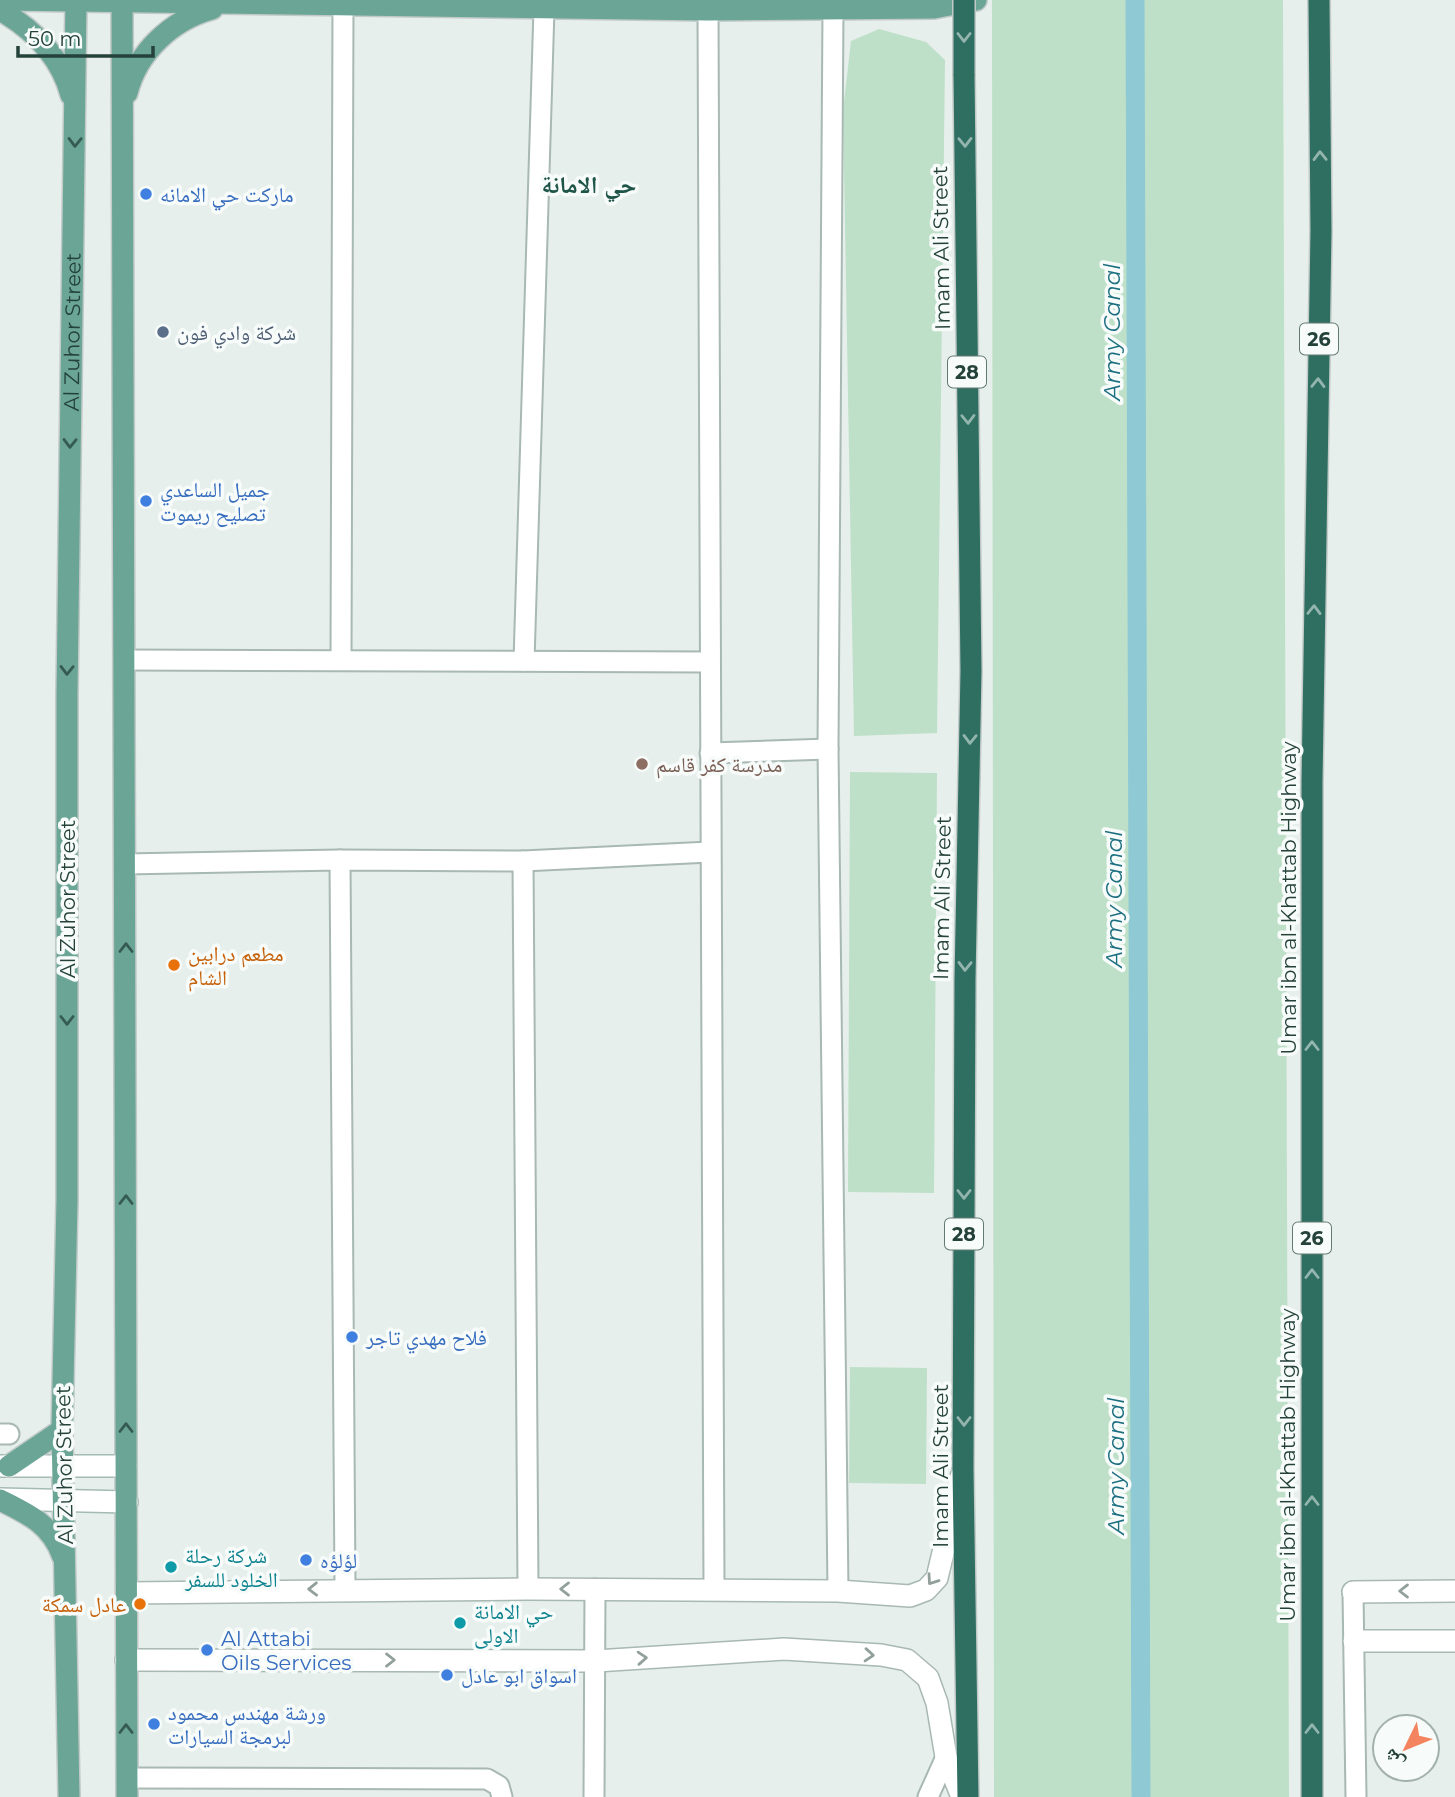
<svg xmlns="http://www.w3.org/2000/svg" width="1455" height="1797" viewBox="0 0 1455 1797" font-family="Montserrat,'Noto Naskh Arabic',sans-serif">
<rect width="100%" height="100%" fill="#e6efeb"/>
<!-- green -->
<g fill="#bfe0c8">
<polygon points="992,0 1283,0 1289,1797 994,1797"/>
<polygon points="879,29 926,42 945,60 937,733 854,736 843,111 851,41"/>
<polygon points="850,772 937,773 934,1193 848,1192"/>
<polygon points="850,1367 927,1368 926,1484 849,1483"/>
</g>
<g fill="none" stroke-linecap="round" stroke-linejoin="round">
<!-- canal -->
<polyline stroke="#8ec9d4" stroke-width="19" points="1135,0 1141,1797"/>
<defs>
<g id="minor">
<polyline points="833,9 828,749 838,1591"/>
<polyline points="708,10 714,1590"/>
<polyline points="124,660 709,662"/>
<polyline points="341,660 343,7"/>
<polyline points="524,661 544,9"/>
<polyline points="710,753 828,749"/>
<polyline points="340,860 345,1588"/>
<polyline points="523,861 528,1589"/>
<polyline points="125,864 340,860 523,861 710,852"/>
<polyline points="0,1434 9,1434"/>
<polyline points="1353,1592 1356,1797"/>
<polyline points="127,1778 487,1779 499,1786 502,1797"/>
<polyline points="594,1797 595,1589"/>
<polyline points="928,1797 946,1757"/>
</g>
<g id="tertiary">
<polyline points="1353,1592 1455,1591"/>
<polyline points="127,1593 528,1589 838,1591 910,1596 926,1590 937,1578 961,1477"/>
<polyline points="1354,1641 1455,1641"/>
<polyline points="126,1660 596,1661 784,1649 881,1655 907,1660 928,1678 937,1703 946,1757 962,1797"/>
</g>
<g id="secondary">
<polyline points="0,1466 126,1466"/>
<polyline points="0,1499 127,1502"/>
</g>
<g id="primary">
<polyline points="5,0 708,10 934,8 976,0"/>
<polyline points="122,0 127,1797"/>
<path d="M 0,10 C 33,29 61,57 71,95"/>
<path d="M 127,93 C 137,52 172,20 212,9"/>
<polyline points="9,1466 62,1430"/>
<path d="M 0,1500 C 29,1514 52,1525 63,1557"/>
<path id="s1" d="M 69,1797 L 62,1430 L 67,1201 L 67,695 L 76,0"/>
</g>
<g id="motorway">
<polyline points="964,74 971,671 965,980 963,1469 968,1797"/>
<polyline points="1312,1797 1312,782 1321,231 1319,0"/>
</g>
</defs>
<!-- minor casing -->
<use href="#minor" stroke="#a8b8b2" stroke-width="23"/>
<!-- tertiary casing -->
<use href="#tertiary" stroke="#a8b8b2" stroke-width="24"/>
<!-- secondary casing -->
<use href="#secondary" stroke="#a4bbb3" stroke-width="24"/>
<!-- primary casing -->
<use href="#primary" stroke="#c2cac8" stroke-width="24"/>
<!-- motorway casing -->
<use href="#motorway" stroke="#c2cac8" stroke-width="24"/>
<!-- minor -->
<use href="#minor" stroke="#fff" stroke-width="19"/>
<!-- tertiary -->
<use href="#tertiary" stroke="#fff" stroke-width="21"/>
<!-- secondary -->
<use href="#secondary" stroke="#fff" stroke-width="21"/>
<!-- primary -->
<use href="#primary" stroke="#6aa596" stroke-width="21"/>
<!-- motorway -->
<use href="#motorway" stroke="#2f6f62" stroke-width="21"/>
<defs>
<polyline id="motorway-bridge" points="964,0 964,74"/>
</defs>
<!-- motorway-bridge casing -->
<use href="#motorway-bridge" stroke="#c2cac8" stroke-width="24" stroke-linecap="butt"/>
<!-- motorway-bridge -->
<use href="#motorway-bridge" stroke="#2f6f62" stroke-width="21"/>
</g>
<!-- one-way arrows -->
<defs><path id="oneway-chevron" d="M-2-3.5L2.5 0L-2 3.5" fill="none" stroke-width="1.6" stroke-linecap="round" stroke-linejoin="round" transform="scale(1.75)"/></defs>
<g stroke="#93b5ae">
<use href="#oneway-chevron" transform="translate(964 37) rotate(90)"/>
<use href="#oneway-chevron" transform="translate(965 142) rotate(89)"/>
<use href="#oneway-chevron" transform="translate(1320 156) rotate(-91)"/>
<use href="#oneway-chevron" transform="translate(1318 383) rotate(-89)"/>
<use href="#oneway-chevron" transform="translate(968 419) rotate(89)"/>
<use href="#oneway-chevron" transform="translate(1314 610) rotate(-89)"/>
<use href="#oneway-chevron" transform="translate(970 739) rotate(91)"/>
<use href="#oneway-chevron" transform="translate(965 966) rotate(91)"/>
<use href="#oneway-chevron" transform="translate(1312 1046) rotate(-90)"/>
<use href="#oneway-chevron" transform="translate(964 1194) rotate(90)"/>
<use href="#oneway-chevron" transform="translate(1312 1274) rotate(-90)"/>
<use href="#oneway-chevron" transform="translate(964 1421) rotate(90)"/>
<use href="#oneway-chevron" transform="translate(1312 1501) rotate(-90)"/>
<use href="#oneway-chevron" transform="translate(1312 1729) rotate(-90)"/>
</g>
<g stroke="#365b51">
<use href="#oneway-chevron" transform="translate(75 142) rotate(91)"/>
<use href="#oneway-chevron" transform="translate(70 443) rotate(91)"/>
<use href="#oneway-chevron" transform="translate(67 670) rotate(91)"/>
<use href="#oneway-chevron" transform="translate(126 948) rotate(-90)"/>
<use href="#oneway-chevron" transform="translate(67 1020) rotate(90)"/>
<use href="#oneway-chevron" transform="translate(126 1200) rotate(-90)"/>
<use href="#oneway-chevron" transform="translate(126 1428) rotate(-90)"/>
<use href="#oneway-chevron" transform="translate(126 1729) rotate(-90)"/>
</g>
<g stroke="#92a09c">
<use href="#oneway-chevron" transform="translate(932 1580) rotate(125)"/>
<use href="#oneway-chevron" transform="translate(313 1589) rotate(179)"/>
<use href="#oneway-chevron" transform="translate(565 1589) rotate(-180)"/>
<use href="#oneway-chevron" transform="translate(1404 1591) rotate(180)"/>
<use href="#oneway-chevron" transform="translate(869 1655) rotate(4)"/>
<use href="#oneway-chevron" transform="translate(642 1658) rotate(-4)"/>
<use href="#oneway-chevron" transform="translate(390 1660)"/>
</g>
<!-- markers -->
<g fill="#3f7fe0" stroke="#f7fbf9" stroke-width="2.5">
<circle cx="146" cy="194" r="7"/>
<circle cx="146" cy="501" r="7"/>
<circle cx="352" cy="1337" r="7"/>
<circle cx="306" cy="1560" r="7"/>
<circle cx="207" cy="1650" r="7"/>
<circle cx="447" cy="1675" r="7"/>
<circle cx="154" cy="1724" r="7"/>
</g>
<circle fill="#5c6f8a" stroke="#f7fbf9" stroke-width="2.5" cx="163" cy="332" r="7"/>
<circle fill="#8d6e63" stroke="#f7fbf9" stroke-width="2.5" cx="642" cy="764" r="7"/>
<g fill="#e8710a" stroke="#f7fbf9" stroke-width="2.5">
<circle cx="174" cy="965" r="7"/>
<circle cx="140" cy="1604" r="7"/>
</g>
<g fill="#0f9aa8" stroke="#f7fbf9" stroke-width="2.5">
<circle cx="171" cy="1567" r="7"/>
<circle cx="460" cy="1623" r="7"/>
</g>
<g text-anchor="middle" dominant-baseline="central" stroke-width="7" stroke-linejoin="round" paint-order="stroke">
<!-- shield labels -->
<g fill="#f7fbf9" stroke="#637a73" stroke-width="2">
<rect x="1300" y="323.5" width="38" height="31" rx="5"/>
<rect x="948" y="356.5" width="38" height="31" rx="5"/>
<rect x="945" y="1218.5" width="38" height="31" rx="5"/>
<rect x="1293" y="1222.5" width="38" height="31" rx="5"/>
</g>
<g font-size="19" font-weight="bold" fill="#24423a">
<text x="1319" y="339">26</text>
<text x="967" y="372">28</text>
<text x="964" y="1234">28</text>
<text x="1312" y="1238">26</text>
</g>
<!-- shop labels -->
<g font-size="21" fill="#366cbe" stroke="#f7fbf9" text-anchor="start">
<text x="160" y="194">ماركت حي الامانه</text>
<text x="160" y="489">جميل الساعدي<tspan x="160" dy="24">تصليح ريموت</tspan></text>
<text x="366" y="1337">فلاح مهدي تاجر</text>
<text x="320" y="1560">لؤلؤه</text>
<text x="221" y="1638">Al Attabi<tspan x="221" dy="24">Oils Services</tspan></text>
<text x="461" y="1675">اسواق ابو عادل</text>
<text x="168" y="1712">ورشة مهندس محمود<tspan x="168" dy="24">لبرمجة السيارات</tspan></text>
</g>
<!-- street labels -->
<g font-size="21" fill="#24423a" stroke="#f7fbf9">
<text transform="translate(941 248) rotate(-91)">Imam Ali Street</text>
<text stroke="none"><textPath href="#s1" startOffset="1465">Al Zuhor Street</textPath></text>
<text transform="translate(942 898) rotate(-89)">Imam Ali Street</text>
<text transform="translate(1288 898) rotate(-90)">Umar ibn al-Khattab Highway</text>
<text transform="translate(67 899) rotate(-90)">Al Zuhor Street</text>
<text transform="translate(64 1465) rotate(-91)">Al Zuhor Street</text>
<text transform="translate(1287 1465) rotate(-90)">Umar ibn al-Khattab Highway</text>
<text transform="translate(940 1466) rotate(-90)">Imam Ali Street</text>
</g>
<!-- service labels -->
<g font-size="21" fill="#4e5e75" stroke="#f7fbf9" text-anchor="start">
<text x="177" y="332">شركة وادي فون</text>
</g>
<!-- education labels -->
<g font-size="21" fill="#785e54" stroke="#f7fbf9" text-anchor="start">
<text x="656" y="764">مدرسة كفر قاسم</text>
</g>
<!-- food labels -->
<g font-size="21" fill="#c56008" stroke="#f7fbf9" text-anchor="start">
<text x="188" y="953">مطعم درابين<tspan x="188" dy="24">الشام</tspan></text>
<text x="126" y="1604" text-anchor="end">عادل سمكة</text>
</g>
<!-- culture labels -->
<g font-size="21" fill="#0d838f" stroke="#f7fbf9" text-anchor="start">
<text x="185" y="1555">شركة رحلة<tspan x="185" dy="24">الخلود للسفر</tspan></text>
<text x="474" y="1611">حي الامانة<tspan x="474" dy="24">الاولى</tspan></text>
</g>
<!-- water labels -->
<g font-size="23" font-style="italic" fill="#1c6f80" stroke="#f7fbf9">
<text transform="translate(1112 332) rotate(-90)">Army Canal</text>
<text transform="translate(1114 899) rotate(-90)">Army Canal</text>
<text transform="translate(1116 1466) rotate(-90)">Army Canal</text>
</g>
<!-- quarter labels -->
<g font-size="24" font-weight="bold" fill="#1f5548" stroke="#f7fbf9">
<text x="589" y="184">حي الامانة</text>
</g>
</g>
<!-- north arrow -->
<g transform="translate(1406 1748) rotate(227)"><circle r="33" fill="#f7fbf9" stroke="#a3b1ad" stroke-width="2"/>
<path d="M0-5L12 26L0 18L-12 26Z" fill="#f4845f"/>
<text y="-10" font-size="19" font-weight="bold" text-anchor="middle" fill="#24423a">ش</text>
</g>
<!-- scale -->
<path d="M18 46v10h135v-10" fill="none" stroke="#24423a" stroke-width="3.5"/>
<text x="28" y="46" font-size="21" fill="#24423a" stroke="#f7fbf9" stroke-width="5" paint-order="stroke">50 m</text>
</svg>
